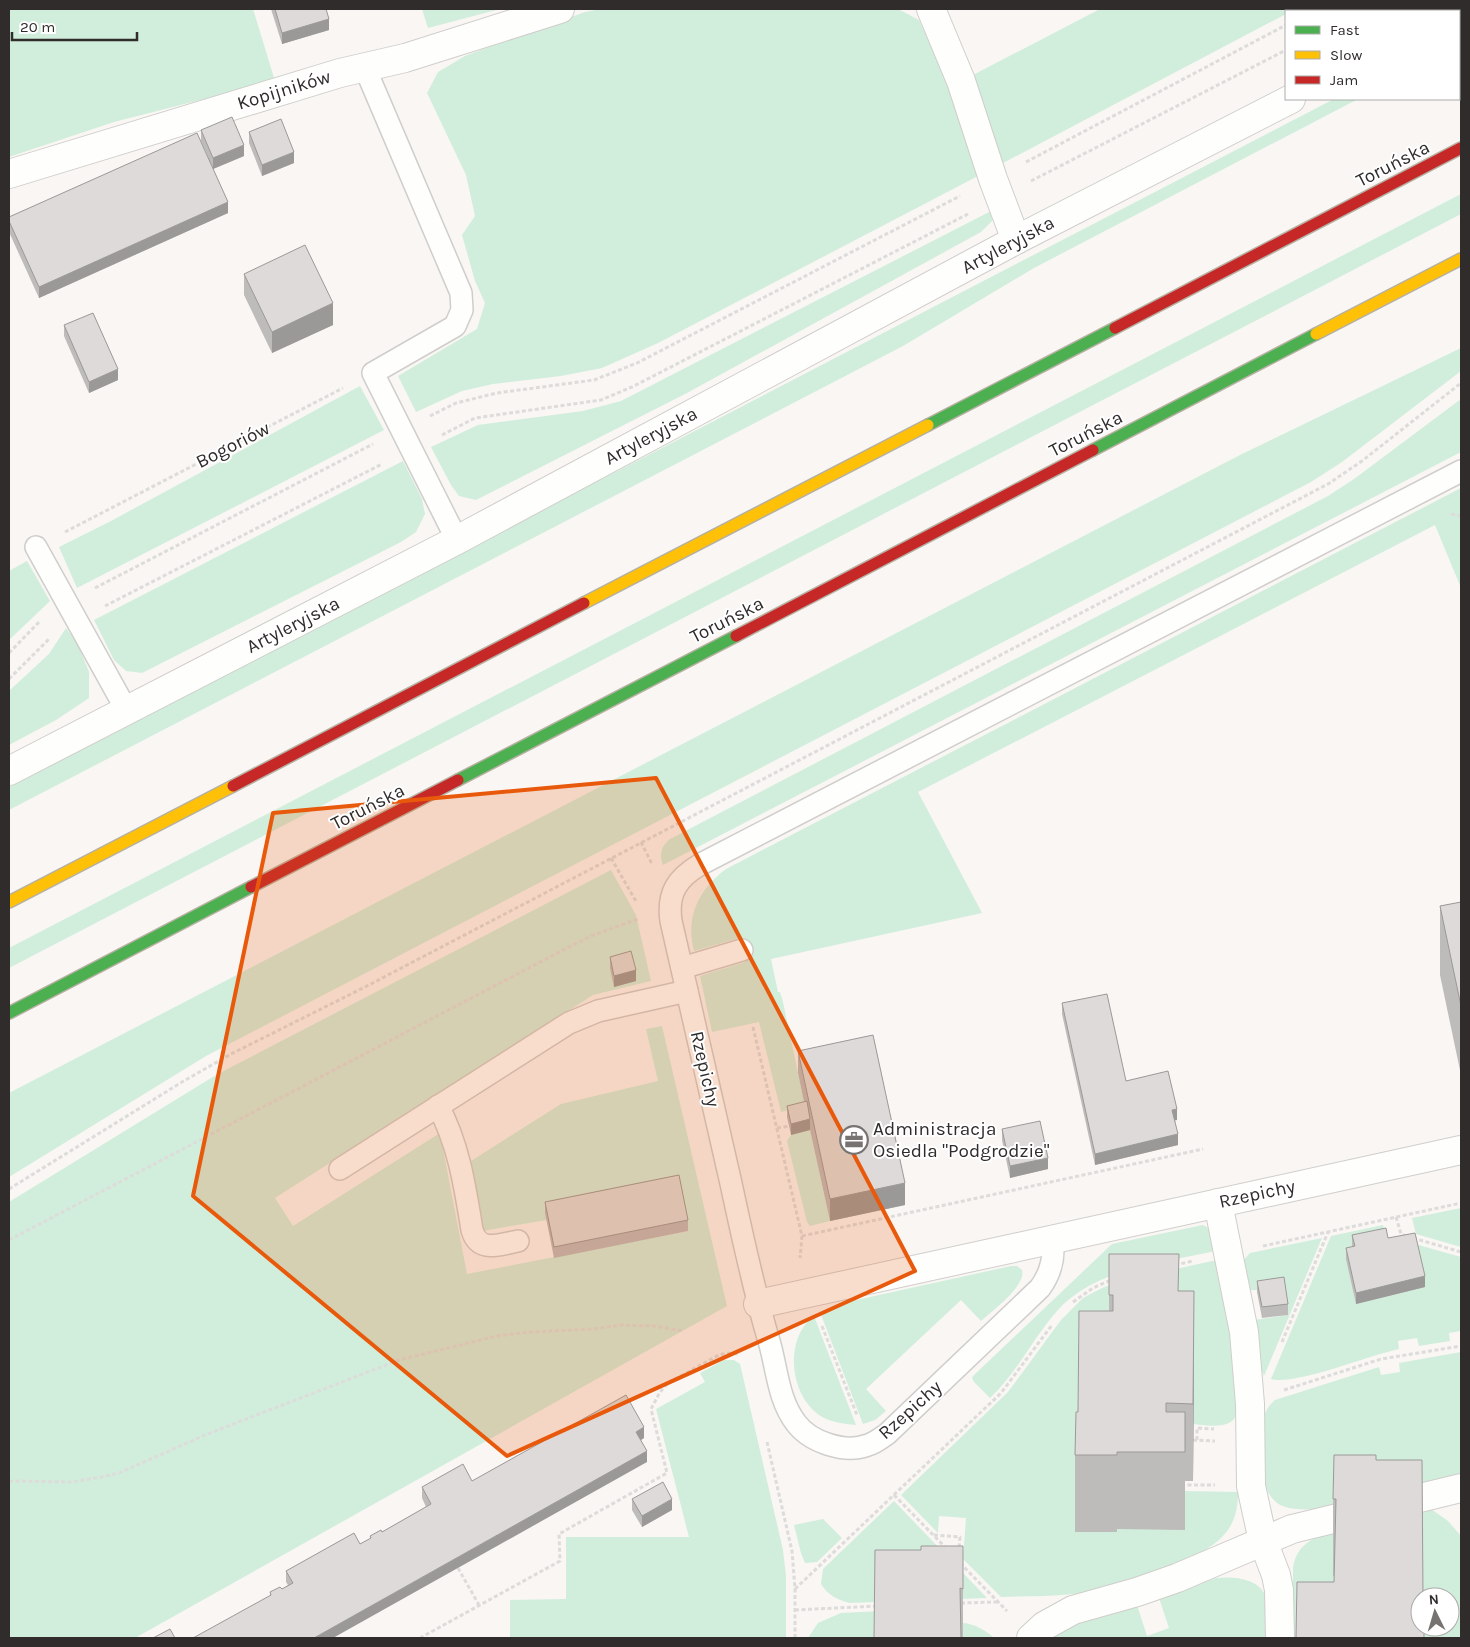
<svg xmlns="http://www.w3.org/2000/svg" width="1470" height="1647" viewBox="0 0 1470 1647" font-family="Karla,sans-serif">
<rect width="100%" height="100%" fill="#f9f6f4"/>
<!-- green -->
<g fill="#d0eedb">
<polygon points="9,9 253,9 275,81 114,122 9,157"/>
<polygon points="422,9 500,9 428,28"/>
<polygon points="601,9 898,9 919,20 949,86 978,176 658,343 602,368 561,376 493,384 462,391 416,412 398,376 477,329 485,303 475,281 462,235 475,216 466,175 427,93 438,72 465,56 518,36 585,12"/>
<polygon points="1100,9 1296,9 1286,11 1286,14 1003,163 973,75"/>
<polygon points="1382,9 1423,9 1418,11 1377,11"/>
<polygon points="1334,99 1358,99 1034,268 903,346 9,810 9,787"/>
<polygon points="1461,194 1461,214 9,968 9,948"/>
<polygon points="993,210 992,221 981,232 687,393 476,500 459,496 451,485 431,447 478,425 583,411 621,401"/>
<polygon points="1461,348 1461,371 1342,462 1311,482 206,1056 9,1177 9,1093 1240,455"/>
<polygon points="360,386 384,430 77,588 59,547 111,521"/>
<path d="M 1461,399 L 1461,452 L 663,865 C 659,855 661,846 670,839 L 1328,496 L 1354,479 Z"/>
<polygon points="403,461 422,499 425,514 416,532 401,542 142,673 126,671 114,660 94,620"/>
<path d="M 1461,488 L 1461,588 L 1435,525 L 918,792 L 982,913 L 771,959 L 778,992 L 780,992 L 783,1002 L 805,1106 L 781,1112 L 759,1022 L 712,1032 L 700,976 L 745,962 L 739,938 L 694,951 C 685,917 699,889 726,869 Z"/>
<polygon points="27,561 50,601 9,640 9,571"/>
<polygon points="66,628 78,645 89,672 89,698 56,720 9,745 9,691 49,654"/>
<polygon points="611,870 636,915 651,981 593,995 275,1198 293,1226 440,1133 467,1274 688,1231 547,1220 482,1231 471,1161 561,1104 658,1081 646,1029 662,1026 727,1306 135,1638 9,1638 9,1202 216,1075"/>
<polygon points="810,1130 830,1221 810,1226 807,1222 787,1141 791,1135"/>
<polygon points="1461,1208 1461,1247 1416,1234 1412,1218"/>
<path d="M 1203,1225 L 1210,1229 L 1215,1251 C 1162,1263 1095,1268 1057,1311 C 1033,1338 1017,1373 990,1398 L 974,1382 L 972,1378 L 973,1376 L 1112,1244 Z"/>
<path d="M 1383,1225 L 1386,1239 L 1415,1244 L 1461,1257 L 1461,1331 L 1449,1333 L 1450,1341 L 1419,1346 L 1417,1338 L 1398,1341 L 1399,1349 C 1370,1355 1294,1386 1271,1379 L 1331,1236 Z"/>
<polygon points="1322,1238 1264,1376 1260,1365 1255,1320 1287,1315 1283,1288 1257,1292 1257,1290 1249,1290 1243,1261 1250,1253"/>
<path d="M 1217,1260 C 1222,1285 1247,1402 1234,1419 C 1226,1429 1204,1425 1193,1424 L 1110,1331 L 1117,1532 L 1117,1529 L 1185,1529 L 1185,1491 L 1238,1492 C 1238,1509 1235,1524 1222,1537 C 1199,1562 1107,1591 1073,1594 C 1049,1597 1025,1596 1001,1597 L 963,1559 L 966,1518 L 939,1516 L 938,1533 L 901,1495 L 1008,1392 L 1061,1320 L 1083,1298 L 1102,1288 L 1120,1281 Z"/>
<path d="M 1011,1266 L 1017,1266 L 1022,1270 C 1027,1285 992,1311 981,1321 L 961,1300 L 866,1389 L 886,1411 L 875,1420 L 863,1424 L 820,1312 L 838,1304 Z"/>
<path d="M 814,1316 L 856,1425 C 843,1424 830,1422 819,1415 C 789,1394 784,1338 814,1316 Z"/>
<path d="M 1461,1352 L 1461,1475 C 1417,1485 1373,1499 1328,1507 C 1314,1510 1287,1512 1276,1502 C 1262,1490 1264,1473 1264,1456 C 1263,1435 1257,1415 1275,1400 L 1379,1367 L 1381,1375 L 1400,1372 L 1399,1363 Z"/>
<polygon points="724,1360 734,1360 740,1364 783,1550 786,1576 786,1638 510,1638 510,1600 566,1599 566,1537 689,1537 656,1409 705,1382 700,1373"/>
<path d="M 894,1501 L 987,1598 L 850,1603 C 837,1600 828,1595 821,1584 L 823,1569 Z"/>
<polygon points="1431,1509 1448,1521 1461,1536 1461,1638 1424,1638 1424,1627 1450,1627 1450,1597 1422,1597 1376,1522"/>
<polygon points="823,1519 842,1538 817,1562 805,1563 801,1553 794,1525"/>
<path d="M 1334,1532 L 1336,1576 L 1334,1638 L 1293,1638 L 1293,1568 C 1296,1545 1313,1537 1334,1532 Z"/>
<path d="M 1216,1578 C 1233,1576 1258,1578 1266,1596 L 1268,1638 L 1051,1638 L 1067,1625 L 1137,1605 L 1147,1636 L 1169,1628 L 1159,1598 Z"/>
<polygon points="921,1609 875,1638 808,1638 818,1623 841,1613"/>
<path d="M 963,1623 C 975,1624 985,1630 994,1638 L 963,1638 Z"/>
</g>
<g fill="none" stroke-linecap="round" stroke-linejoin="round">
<defs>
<g id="lane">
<polyline points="365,68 461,293 462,310 455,326 373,373 457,540"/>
<polyline points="36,547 127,711"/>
<polyline points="682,968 742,950"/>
<path d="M 438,1106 C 459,1145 465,1187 472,1230 C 479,1254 500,1244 518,1241"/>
<polyline points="340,1169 569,1023 598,1011 687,991"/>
<path d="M 1052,1239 C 1055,1257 1051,1273 1040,1288 L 887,1434 C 881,1438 875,1443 868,1445 C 845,1454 810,1442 796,1423 C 778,1400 777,1368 769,1341 C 753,1288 742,1234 730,1179 C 710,1093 691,1007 671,921 C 667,893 677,878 701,864 L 1461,471"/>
</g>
<g id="street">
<polyline points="931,9 961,81 993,179 1016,240"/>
<polyline points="1459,13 1461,12"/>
<polyline points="9,174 340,73 405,58 560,9"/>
<polyline points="9,771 457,540 1016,240 1291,99"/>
<polyline points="1218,1203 1244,1332 1250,1404 1251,1486 1263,1541 1276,1575 1279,1590 1280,1638"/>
<polyline points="758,1304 1461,1150"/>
<polyline points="1031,1638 1044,1626 1073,1610 1137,1592 1177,1578 1292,1529 1461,1488"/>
</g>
<g id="fast">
<polyline points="928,425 1115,328"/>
<polyline points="1093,450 1316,334"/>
<polyline points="458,780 736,636"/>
<polyline points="9,1013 251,887"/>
</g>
<g id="slow">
<polyline points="1316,334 1461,259"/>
<polyline points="584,603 928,425"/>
<polyline points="9,902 233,786"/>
</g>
<g id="jam">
<polyline points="1115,328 1461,148"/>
<polyline points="736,636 1093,450"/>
<polyline points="233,786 584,603"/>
<polyline points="251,887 458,780"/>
</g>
</defs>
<!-- lane casing -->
<use href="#lane" stroke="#d0cecc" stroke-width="24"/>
<!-- street casing -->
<use href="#street" stroke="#d0cecc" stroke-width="30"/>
<!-- fast casing -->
<use href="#fast" stroke="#b6b0a2" stroke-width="14"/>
<!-- slow casing -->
<use href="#slow" stroke="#b6b0a2" stroke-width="14"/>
<!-- jam casing -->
<use href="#jam" stroke="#b6b0a2" stroke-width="14"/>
<!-- path -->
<g stroke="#dddcdb" stroke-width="3" stroke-dasharray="4 2.5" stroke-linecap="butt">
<polyline points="1312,11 1317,9"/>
<polyline points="1362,11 1367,9"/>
<polyline points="1026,162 1286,25"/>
<polyline points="1031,181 1286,50"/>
<polyline points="430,416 456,403 497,393 594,380 637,363 960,196"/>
<polyline points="442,435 475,418 601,400 632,387 968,214"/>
<polyline points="1451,514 1461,516"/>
<polyline points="65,532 343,388"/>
<polyline points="95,588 373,444"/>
<polyline points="105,606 382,464"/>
<polyline points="9,653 40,621"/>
<polyline points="9,679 50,638"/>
<polyline points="641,842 652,864"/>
<polyline points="611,858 637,903"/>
<polyline points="753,1027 802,1236 800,1258"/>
<polyline points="777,1128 790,1126"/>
<polyline points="9,1189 182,1082 231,1054 365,987 1328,484 1362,461 1461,383"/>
<polyline points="1396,1217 1401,1234 1407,1236"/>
<polyline points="802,1236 1203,1149"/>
<polyline points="1413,1238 1461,1252"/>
<polyline points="9,1240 567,948 591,936 638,919"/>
<polyline points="1263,1246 1461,1203"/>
<polyline points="1175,1265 1193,1261"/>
<polyline points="1073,1302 1093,1288 1113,1279"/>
<polyline points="822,1326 857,1415"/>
<polyline points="1282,1342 1328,1232"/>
<polyline points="1284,1390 1381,1359 1461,1346"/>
<polyline points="1193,1440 1215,1441"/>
<polyline points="1197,1440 1197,1428 1214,1429"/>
<polyline points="767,1442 792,1551 795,1589 795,1638"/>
<polyline points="9,1481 71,1482 102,1477 119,1473 205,1435 399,1360 497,1336 529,1332 592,1329 622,1325 654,1326 684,1331"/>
<polyline points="1181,1485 1215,1485"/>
<polyline points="894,1495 946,1548"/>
<polyline points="934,1535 960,1537 959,1549"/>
<polyline points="960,1563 1007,1611"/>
<polyline points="458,1568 479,1605"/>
<polyline points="795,1589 1001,1393 1052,1325"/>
<polyline points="961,1603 998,1602"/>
<polyline points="795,1610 877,1606"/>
<polyline points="420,1638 560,1561 559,1534 667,1473 651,1409 660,1392 668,1383 717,1356 726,1353 738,1354"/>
</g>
<!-- lane -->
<use href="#lane" stroke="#fefefd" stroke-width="21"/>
<!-- street -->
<use href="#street" stroke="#fefefd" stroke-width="28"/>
<!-- fast -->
<use href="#fast" stroke="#4caf50" stroke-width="11"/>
<!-- slow -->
<use href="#slow" stroke="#ffc107" stroke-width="11"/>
<!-- jam -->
<use href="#jam" stroke="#c62828" stroke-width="11"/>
</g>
<!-- wall -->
<g fill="#bebbbb">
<polygon points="271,9 326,9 329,30 282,44"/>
<polygon points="201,130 244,156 213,169 228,213 39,298 9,232 9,217 209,159 201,141"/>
<polygon points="249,132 294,163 262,176 249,143"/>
<polygon points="244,274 333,325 272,353 244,295"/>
<polygon points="64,325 118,380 89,393 64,336"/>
<polygon points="1461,902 1461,1075 1440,975 1440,906"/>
<polygon points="610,957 636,981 614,987 610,968"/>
<polygon points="1062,1003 1126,1081 1177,1120 1175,1120 1178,1145 1095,1165 1062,1014"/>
<polygon points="798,1051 905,1205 830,1221 810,1130 791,1135 787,1117 787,1106 804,1102 798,1073"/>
<polygon points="1002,1129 1048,1169 1010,1178 1002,1140"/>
<polygon points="545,1202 688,1220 688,1231 554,1258 545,1213"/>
<polygon points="1352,1235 1388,1238 1425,1287 1356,1304 1346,1259 1346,1248 1352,1247"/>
<polygon points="1109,1254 1179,1291 1194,1368 1193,1481 1185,1481 1185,1530 1117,1529 1117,1532 1075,1532 1075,1455 1109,1311"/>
<polygon points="1257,1281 1288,1304 1288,1315 1262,1318 1257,1292"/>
<polygon points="644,1438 641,1440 647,1462 270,1596 270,1592 282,1589 288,1585 286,1582 286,1571 360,1544 370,1539 370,1536 382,1532 426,1507 422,1498 422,1487 472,1481"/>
<polygon points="1376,1455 1334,1576 1333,1576 1333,1499"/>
<polygon points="632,1499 672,1510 642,1527 632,1510"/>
<polygon points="963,1546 963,1638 874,1638 921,1550"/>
</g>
<!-- shaded-wall -->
<g fill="#9b9998">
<polygon points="329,19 329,30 282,44 282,33"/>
<polygon points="244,145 244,156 213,169 213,158"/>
<polygon points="294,152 294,163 262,176 262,165"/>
<polygon points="228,202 228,213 39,298 39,287"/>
<polygon points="333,303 333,325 272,353 272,332"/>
<polygon points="118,369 118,380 89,393 89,382"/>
<polygon points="636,970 636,981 614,987 614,976"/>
<polygon points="1177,1109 1177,1120 1172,1121 1172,1110"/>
<polygon points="810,1119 810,1130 791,1135 791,1124"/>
<polygon points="1178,1134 1178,1145 1095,1165 1095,1154"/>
<polygon points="1048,1158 1048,1169 1010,1178 1010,1166"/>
<polygon points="905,1183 905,1205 830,1221 830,1199"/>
<polygon points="1425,1276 1425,1287 1356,1304 1356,1293"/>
<polygon points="1194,1291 1194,1368 1193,1481 1193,1404"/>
<polygon points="644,1427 644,1438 636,1443 636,1432"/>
<polygon points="647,1451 647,1462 333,1638 314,1638"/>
<polygon points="672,1499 672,1510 642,1527 642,1516"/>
</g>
<!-- building -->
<g fill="#dddad9" stroke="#9b9998">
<polygon points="275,9 326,9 329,19 282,33"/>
<polygon points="232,117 244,145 213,158 201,130"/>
<polygon points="281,119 294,152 262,165 249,132"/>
<polygon points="197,133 228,202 39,287 9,221 9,217"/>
<polygon points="305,245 333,303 272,332 244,274"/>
<polygon points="93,313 118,369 89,382 64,325"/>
<polygon points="1461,902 1461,1006 1440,906"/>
<polygon points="631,951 636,970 614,976 610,957"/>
<polygon points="1107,994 1126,1081 1168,1071 1177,1109 1172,1110 1178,1134 1095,1154 1062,1003"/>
<polygon points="873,1035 905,1183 830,1199 798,1051"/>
<polygon points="807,1101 810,1119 791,1124 787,1106"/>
<polygon points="1040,1121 1048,1158 1010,1166 1002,1129"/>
<polygon points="679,1175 688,1220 554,1247 545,1202"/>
<polygon points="1386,1228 1388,1238 1415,1233 1425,1276 1356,1293 1346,1248 1355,1246 1352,1235"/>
<polygon points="1109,1254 1179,1254 1178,1291 1194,1291 1193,1404 1166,1403 1166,1412 1185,1412 1185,1452 1117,1452 1117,1455 1075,1455 1076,1412 1078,1412 1079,1311 1113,1311 1113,1295 1109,1295"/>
<polygon points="1284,1277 1288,1304 1262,1307 1257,1281"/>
<polygon points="626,1395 644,1427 636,1432 647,1451 314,1638 193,1638 271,1595 270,1592 280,1587 282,1589 293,1583 286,1571 354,1533 360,1544 371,1538 370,1536 381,1530 382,1532 431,1504 422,1487 463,1464 472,1481"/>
<polygon points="1334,1455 1376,1455 1376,1460 1422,1460 1423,1597 1420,1597 1420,1627 1424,1627 1424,1638 1296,1638 1297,1582 1334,1582 1336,1499 1333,1499"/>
<polygon points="663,1482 672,1499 642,1516 632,1499"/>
<polygon points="921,1546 963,1546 963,1589 960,1588 961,1638 874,1638 875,1550 921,1550"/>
<polygon points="170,1629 175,1638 153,1638"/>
</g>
<!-- marked area -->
<path fill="#e8590c" fill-opacity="0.2" stroke="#e8590c" stroke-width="4" stroke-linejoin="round" d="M 656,778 L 915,1271 L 507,1456 L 193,1196 L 273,813 Z"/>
<!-- icons -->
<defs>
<symbol id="office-ring" viewBox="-11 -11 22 22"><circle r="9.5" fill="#fff" stroke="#767371" stroke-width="1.5"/><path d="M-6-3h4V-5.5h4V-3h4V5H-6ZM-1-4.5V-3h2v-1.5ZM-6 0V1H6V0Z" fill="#767371"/></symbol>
</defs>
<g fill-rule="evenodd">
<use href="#office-ring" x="838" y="1124" width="32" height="32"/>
</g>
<g text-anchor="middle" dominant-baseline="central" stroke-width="4" stroke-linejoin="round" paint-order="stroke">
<!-- street labels -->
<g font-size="19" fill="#2f2c2b" stroke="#fff">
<text transform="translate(284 90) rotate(-17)">Kopijników</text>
<text transform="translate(1393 164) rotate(-27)">Toruńska</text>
<text transform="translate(1008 245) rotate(-28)">Artyleryjska</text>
<text transform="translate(1086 434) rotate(-27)">Toruńska</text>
<text transform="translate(651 436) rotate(-28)">Artyleryjska</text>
<text transform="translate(233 445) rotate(-27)">Bogoriów</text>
<text transform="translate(727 620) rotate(-27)">Toruńska</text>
<text transform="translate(293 625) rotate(-27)">Artyleryjska</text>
<text transform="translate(368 807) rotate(-27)">Toruńska</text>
<text transform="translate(705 1069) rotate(77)">Rzepichy</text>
<text transform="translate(1257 1194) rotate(-12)">Rzepichy</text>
<text transform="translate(910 1410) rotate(-42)">Rzepichy</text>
</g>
<!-- poi labels -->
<g font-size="19" fill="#2f2c2b" stroke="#fff" text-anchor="start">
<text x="873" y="1129">Administracja<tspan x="873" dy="22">Osiedla "Podgrodzie"</tspan></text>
</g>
</g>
<!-- border -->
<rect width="1470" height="1647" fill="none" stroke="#2f2c2b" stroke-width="20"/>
<!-- legend -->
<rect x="1285" y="10" width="175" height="90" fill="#ffffff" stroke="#acabaa"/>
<rect x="1295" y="26" width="25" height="8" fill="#4caf50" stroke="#acabaa"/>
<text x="1330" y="35" font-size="15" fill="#2f2c2b">Fast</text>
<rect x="1295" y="51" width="25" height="8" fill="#ffc107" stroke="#acabaa"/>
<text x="1330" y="60" font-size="15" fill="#2f2c2b">Slow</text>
<rect x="1295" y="76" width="25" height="8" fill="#c62828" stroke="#acabaa"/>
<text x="1330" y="85" font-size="15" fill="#2f2c2b">Jam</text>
<!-- north arrow -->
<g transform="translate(1435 1612) rotate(355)"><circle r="24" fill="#ffffff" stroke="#acabaa"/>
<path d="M0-4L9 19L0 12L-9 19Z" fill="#767371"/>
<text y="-8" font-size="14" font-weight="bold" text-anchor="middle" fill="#2f2c2b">N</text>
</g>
<!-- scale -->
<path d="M12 32v8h125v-8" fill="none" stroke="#2f2c2b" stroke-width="2.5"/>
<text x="20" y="32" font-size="15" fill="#2f2c2b" stroke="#ffffff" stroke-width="4" paint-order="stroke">20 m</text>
</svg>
